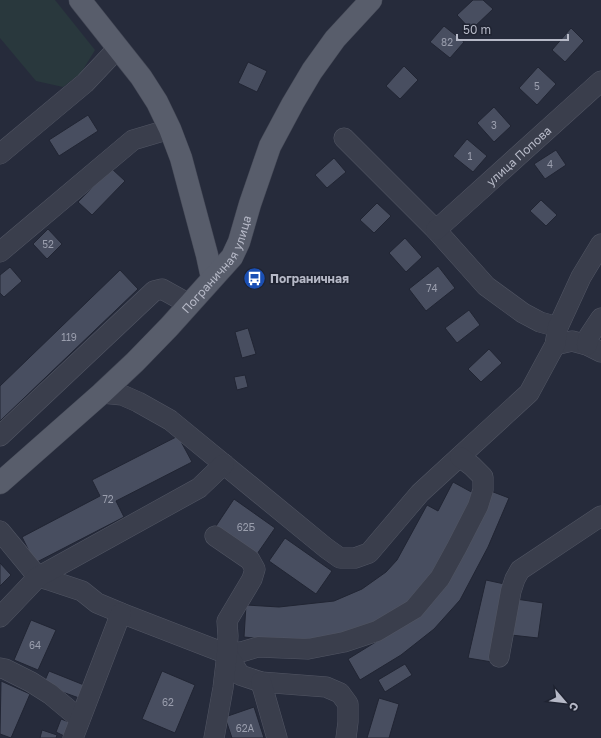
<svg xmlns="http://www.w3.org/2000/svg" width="601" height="738" viewBox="0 0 601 738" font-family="'Golos Text',sans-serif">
<rect width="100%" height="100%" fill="#262b3b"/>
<!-- green -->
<polygon fill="#29383d" points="0,0 55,0 95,50 81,73 63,87 36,81 0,38"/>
<!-- building -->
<g fill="#484e60" stroke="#212533">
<polygon points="473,0 483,0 493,9 471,30 457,15"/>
<polygon points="444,26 464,42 450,58 430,42"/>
<polygon points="571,28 584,41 565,62 552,50"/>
<polygon points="248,62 267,71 257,92 238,83"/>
<polygon points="404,66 418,80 400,99 386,86"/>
<polygon points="538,67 556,84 537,105 519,88"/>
<polygon points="494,107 511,126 494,142 477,123"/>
<polygon points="88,115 98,131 59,156 49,140"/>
<polygon points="467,139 487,156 473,172 453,156"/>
<polygon points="556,150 566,165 545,179 534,164"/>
<polygon points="334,158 346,172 327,188 315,175"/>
<polygon points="111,168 125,181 92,215 78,202"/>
<polygon points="541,200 557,215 546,226 530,211"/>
<polygon points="377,203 391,216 374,233 360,220"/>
<polygon points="48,229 62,244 47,259 33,244"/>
<polygon points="405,238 422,257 406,272 389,253"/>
<polygon points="438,266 455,288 426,311 409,289"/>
<polygon points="10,267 22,281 4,297 0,293 0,275"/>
<polygon points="120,270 138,289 0,421 0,386"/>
<polygon points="469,310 480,325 457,343 445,328"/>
<polygon points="248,328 256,354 242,358 235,332"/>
<polygon points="489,349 502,363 481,382 468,369"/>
<polygon points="245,375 248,387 237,390 234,377"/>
<polygon points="178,436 192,462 116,501 124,517 35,563 22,537 100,496 92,480"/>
<polygon points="453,482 475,494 431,576 411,600 382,620 338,637 283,641 244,637 246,605 279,607 334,601 362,589 386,572 397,560 427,505 438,511"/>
<polygon points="488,490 509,498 488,547 460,600 434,629 401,655 360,680 348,659 387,635 470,538"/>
<polygon points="234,499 275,528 257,554 216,526"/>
<polygon points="285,538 332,571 316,594 269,561"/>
<polygon points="0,563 11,575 0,586"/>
<polygon points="486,580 509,585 492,662 468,658"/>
<polygon points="516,599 543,603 538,638 511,635"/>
<polygon points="31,620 56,630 38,670 14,660"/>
<polygon points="405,664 412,675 385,692 378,680"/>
<polygon points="49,671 84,685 79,698 43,685"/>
<polygon points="162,671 195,685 175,733 142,719"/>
<polygon points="1,681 30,694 11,738 0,734"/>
<polygon points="379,698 399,704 389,738 367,738"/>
<polygon points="254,707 264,738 232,738 225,717"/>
<polygon points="61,719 69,722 64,736 56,732"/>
<polygon points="42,730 57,735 56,738 40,738"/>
</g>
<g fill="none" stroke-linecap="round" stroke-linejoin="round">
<defs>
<g id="minor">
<polyline points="344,138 436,230 486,286 523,313 540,322 558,327"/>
<polyline points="0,154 85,83 118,48"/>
<path id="s1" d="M 436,230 L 601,81"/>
<polyline points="0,252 133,140 170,129"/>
<polyline points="555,345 572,341 587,345 601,352"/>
<polyline points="587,345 589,336 601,318"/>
<polyline points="102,393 122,395 138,402 170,420 326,548 340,558 355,558 369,553 420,493 529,393 555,345 558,327 581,277 601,244"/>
<polyline points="0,436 154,291 162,289 189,304"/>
<polyline points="0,531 38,577 52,581 82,591 97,603 121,613 227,654 241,652 258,647 308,649 344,642 377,631 414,609 440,578 457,547 478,506 483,490 483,477 472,466 460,457"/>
<polyline points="0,617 38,577 199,488 224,464"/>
<polyline points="227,654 240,675 261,682 326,687 340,693 348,704 348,722 346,738"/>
<polyline points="499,657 511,591 515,579 520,570 601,516"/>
<polyline points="0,668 5,669 31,682 50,694 80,719"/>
<polyline points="261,682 277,738"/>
<polyline points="73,738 121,613"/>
<polyline points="214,738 223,688 227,654 228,636 227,621 252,579 255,569 250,560 215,536"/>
</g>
<g id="major">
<polyline points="80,0 141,77 157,102 170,129 181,158 207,255 212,278"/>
<path id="s2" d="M 0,483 L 102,393 L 135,362 L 169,327 L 232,257 L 239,242 L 250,204 L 270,146 L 293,103 L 312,71 L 335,39 L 371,0"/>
</g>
</defs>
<!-- minor casing -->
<use href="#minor" stroke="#525664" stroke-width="21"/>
<!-- major casing -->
<use href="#major" stroke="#434755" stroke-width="23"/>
<!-- minor -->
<use href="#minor" stroke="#3a3e4c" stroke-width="20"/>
<!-- major -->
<use href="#major" stroke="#585d6b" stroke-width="22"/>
</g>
<!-- icons -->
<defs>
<symbol id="bus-disc" viewBox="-11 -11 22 22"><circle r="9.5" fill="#1a4fb4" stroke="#1f2331"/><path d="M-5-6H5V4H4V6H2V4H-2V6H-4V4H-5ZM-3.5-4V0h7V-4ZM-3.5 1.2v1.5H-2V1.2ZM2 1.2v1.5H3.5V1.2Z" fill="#fff"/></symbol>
</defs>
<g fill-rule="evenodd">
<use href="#bus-disc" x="242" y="266" width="25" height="25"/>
</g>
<g text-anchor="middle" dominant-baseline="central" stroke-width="3" stroke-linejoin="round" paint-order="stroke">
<!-- number labels -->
<g font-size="10" fill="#9a9ead">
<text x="447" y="42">82</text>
<text x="537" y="86">5</text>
<text x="494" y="125">3</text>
<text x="470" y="156">1</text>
<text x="550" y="164">4</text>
<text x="48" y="244">52</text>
<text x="432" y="288">74</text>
<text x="69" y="337">119</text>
<text x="108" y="499">72</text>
<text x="246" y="527">62Б</text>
<text x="35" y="645">64</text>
<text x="168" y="702">62</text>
<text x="245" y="728">62А</text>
</g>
<!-- street labels -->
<g font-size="12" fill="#b6b9c7" stroke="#1f2331">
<text stroke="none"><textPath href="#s1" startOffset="111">улица Попова</textPath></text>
<text stroke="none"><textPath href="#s2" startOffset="310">Пограничная улица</textPath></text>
</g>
<!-- poi labels -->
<g font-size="12" font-weight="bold" fill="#b6b9c7" stroke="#1f2331" text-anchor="start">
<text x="270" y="278">Пограничная</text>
</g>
</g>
<!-- north arrow -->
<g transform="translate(565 702) rotate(118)" stroke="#1f2331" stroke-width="3" paint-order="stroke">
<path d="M0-3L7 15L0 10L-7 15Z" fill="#b6b9c7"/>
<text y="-6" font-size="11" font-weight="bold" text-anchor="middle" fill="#b6b9c7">С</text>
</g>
<!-- scale -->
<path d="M457 34v6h111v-6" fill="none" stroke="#b6b9c7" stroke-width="2"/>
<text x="463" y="34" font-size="12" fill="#b6b9c7" stroke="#1f2331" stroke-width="3" paint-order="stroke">50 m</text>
</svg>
